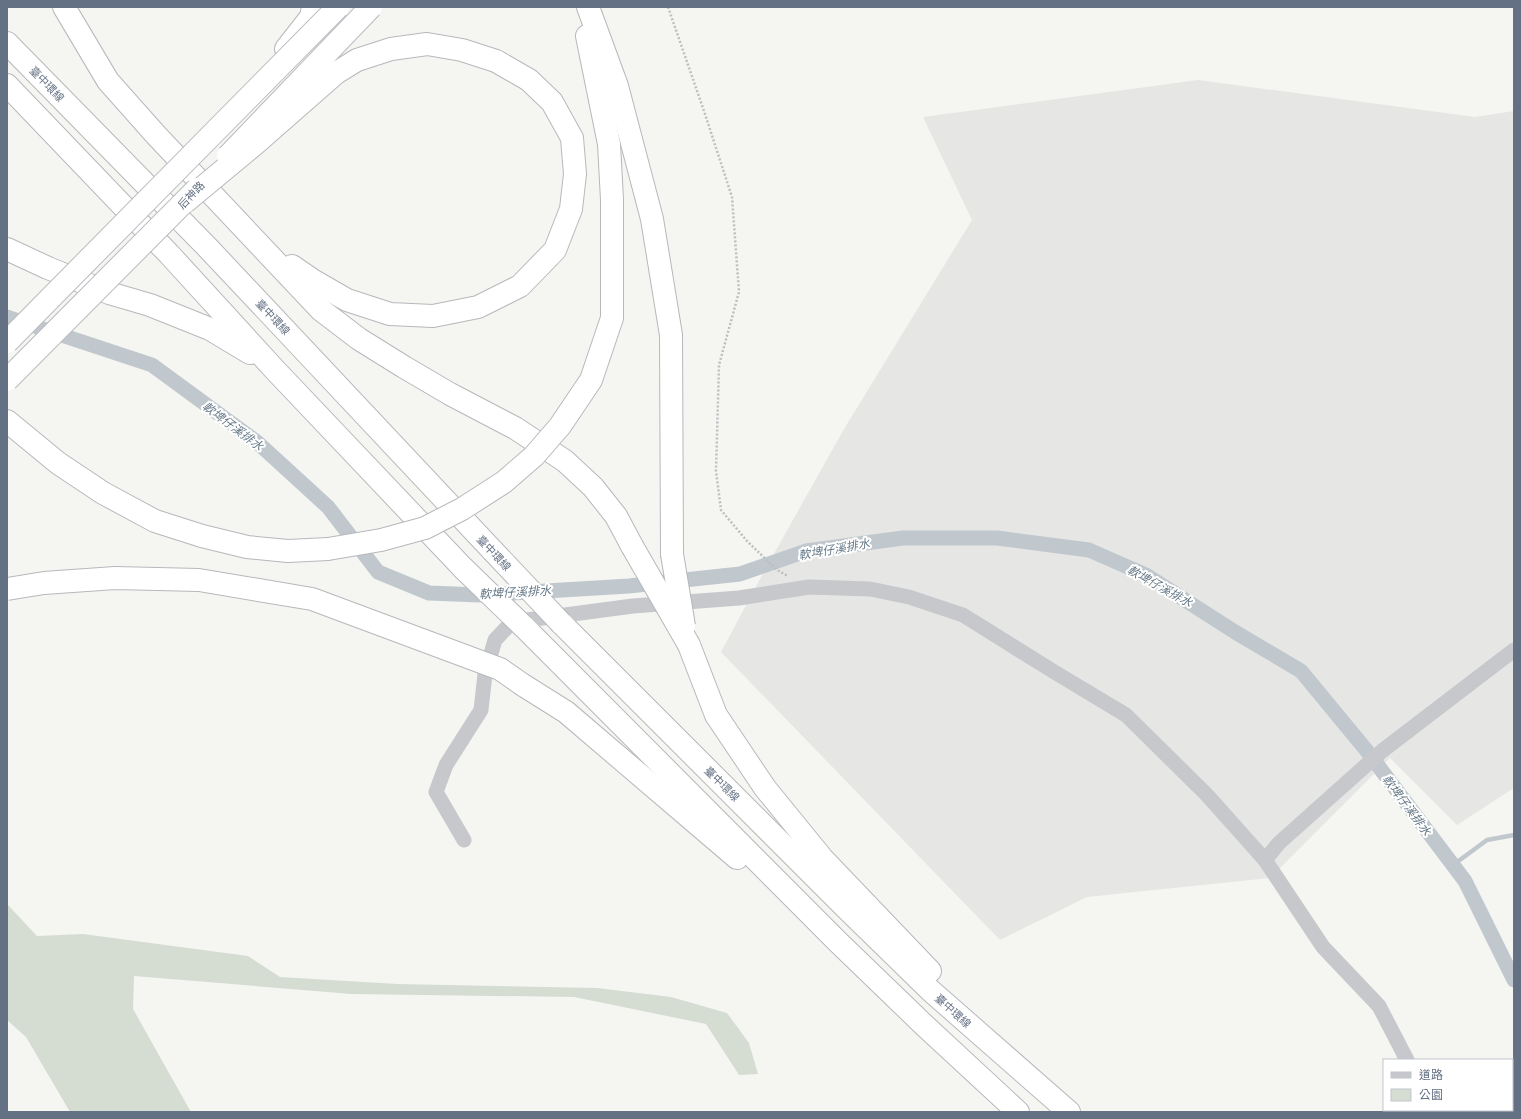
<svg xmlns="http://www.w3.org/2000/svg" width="1521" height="1119" viewBox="0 0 1521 1119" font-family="Ubuntu,'Noto Sans TC',sans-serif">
<rect width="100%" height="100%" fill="#f5f6f2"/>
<!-- built -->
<polygon fill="#e6e6e5" points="1198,80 1475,117 1514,111 1514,788 1457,825 1390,758 1270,878 1087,897 1000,940 721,652 766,568 844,429 972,220 923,117"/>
<!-- green -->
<polygon fill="#d5ddd3" points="7,904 37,936 83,934 248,956 280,977 398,984 597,988 671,997 727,1013 749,1043 758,1074 739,1075 706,1024 574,997 351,994 134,976 133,1009 191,1112 70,1112 26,1037 7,1020"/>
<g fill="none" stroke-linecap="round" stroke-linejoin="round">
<!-- stream -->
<polyline stroke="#c0c8ce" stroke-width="4.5" points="1453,865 1487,840 1514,835"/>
<!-- canal -->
<polyline stroke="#c0c8ce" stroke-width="15" points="7,317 152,365 257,442 328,507 378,572 429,593 479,595 629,586 740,574 806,551 903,538 997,538 1089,550 1146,575 1235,632 1301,671 1367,751 1465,881 1514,980"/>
<defs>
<g id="highway">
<polyline points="64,7 108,81 156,135 321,310 359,339 404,367 450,394 515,428 565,461 593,487 616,516 632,546"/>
<polyline points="588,7 617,86 652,219 671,335 672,554"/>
<polyline points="587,36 609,144 612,200"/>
<polyline points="7,43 209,249 493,551"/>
<polyline points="286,49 311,17 313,7"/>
<polyline points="7,85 169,254 276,371 463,568"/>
<polyline points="7,249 48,268 109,293 150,305 210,329 250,353"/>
<polyline points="292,266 314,281 347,300 390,314 433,316 478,307 520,286 555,250 571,209 575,174 572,138 552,102 529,80 496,61"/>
<polyline points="7,421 58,463 103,493 155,521 202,536 247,547 288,551 328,549"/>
<polyline points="561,623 846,908 931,991 1069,1112"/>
<polyline points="523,626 838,942 924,1025 1018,1112"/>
<polyline points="689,645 716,715 765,788 822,858 930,971"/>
<polyline points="523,685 566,712 737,858"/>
</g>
</defs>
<!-- highway casing -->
<use href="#highway" stroke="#b6b8bc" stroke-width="24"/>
<!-- path -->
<polyline stroke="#bdbec1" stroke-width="2.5" stroke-dasharray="2 2" stroke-linecap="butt" points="668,7 704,111 732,197 739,292 719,365 716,471 721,510 747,541 777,570 788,576"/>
<!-- street -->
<g stroke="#c6c8cc" stroke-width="15">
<polyline points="464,840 436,792 446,765 481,710 485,674 495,640 512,622 633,606 739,598 809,587 870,589 909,597 963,615 1056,673 1126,715 1207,795 1265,860 1323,947 1379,1006 1407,1060"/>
<polyline points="1265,860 1279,843 1382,751 1514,650"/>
<polyline points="1443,1110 1445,1112"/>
</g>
<!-- highway -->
<use href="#highway" stroke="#fff" stroke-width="22"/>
<defs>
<g id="secondary-bridge">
<polyline points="228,156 371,7"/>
<polyline points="7,342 338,7"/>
<polyline points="7,380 197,189"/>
</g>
<g id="highway-bridge">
<polyline points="185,202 255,144 336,73 357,60 391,49 427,44 462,50 496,61"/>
<polyline points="632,546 689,645"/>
<polyline points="328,549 381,540 425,528 462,509 504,482 534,456 560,426 591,380 612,318 612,200"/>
<polyline points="493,551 561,623"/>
<polyline points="672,554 684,626"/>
<polyline points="463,568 523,626"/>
<polyline points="7,589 44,583 115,578 199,580 312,599 500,669 523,685"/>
</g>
</defs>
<!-- secondary-bridge casing -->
<use href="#secondary-bridge" stroke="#b8bbc0" stroke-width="24" stroke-linecap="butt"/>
<!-- highway-bridge casing -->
<use href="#highway-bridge" stroke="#b6b8bc" stroke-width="24" stroke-linecap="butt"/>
<!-- secondary-bridge -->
<use href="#secondary-bridge" stroke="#fff" stroke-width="22"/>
<!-- highway-bridge -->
<use href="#highway-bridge" stroke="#fff" stroke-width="22"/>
</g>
<g text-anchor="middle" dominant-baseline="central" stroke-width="4" stroke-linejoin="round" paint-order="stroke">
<!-- street labels -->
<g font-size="11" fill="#647084" stroke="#fff">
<text transform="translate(47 84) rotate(46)">臺中環線</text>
<text transform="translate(191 195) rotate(-46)">后神路</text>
<text transform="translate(273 317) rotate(47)">臺中環線</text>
<text transform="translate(494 553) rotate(47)">臺中環線</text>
<text transform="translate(722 784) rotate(45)">臺中環線</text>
<text transform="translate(953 1011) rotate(42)">臺中環線</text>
</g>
<!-- water labels -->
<g font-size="12" font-style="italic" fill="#647887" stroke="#fff">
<text transform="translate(233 426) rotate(37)">軟埤仔溪排水</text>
<text transform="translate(834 549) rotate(-10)">軟埤仔溪排水</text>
<text transform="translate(1160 586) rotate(29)">軟埤仔溪排水</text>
<text transform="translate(515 592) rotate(-3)">軟埤仔溪排水</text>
<text transform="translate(1407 805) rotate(53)">軟埤仔溪排水</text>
</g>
</g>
<!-- border -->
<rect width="1521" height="1119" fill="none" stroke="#647084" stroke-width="16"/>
<!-- legend -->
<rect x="1383" y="1059" width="130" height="52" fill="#ffffff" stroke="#c1c6ce"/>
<rect x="1391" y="1072" width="20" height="6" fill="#c6c8cc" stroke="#c1c6ce"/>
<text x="1419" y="1079" font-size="12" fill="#647084">道路</text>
<rect x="1391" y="1089" width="20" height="12" fill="#d5ddd3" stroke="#c1c6ce"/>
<text x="1419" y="1099" font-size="12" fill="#647084">公園</text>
</svg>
